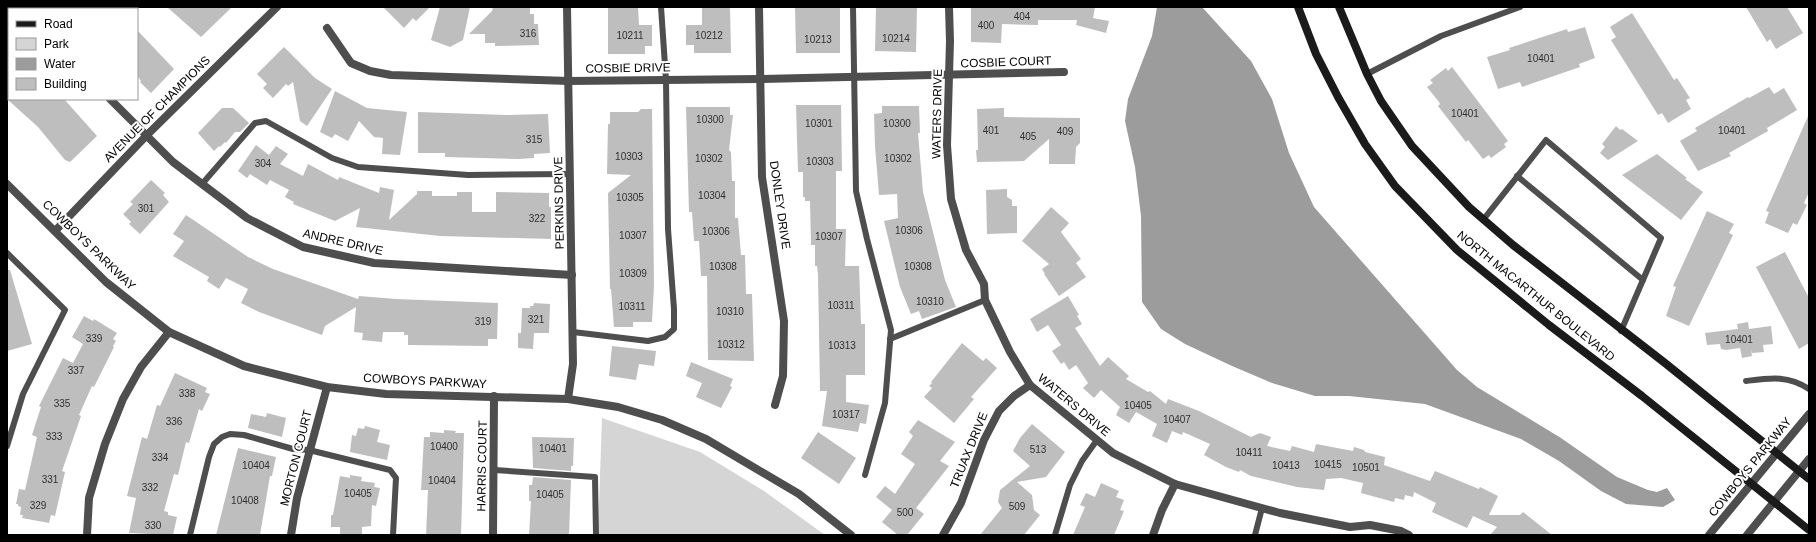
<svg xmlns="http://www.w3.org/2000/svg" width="1816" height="542" viewBox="0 0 1816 542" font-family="Helvetica,sans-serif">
<rect width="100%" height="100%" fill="#fff"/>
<!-- green -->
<polygon fill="#d5d5d5" points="602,418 700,452 764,491 825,535 598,535"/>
<!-- water -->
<polygon fill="#9c9c9c" points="1157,7 1202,7 1251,61 1272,99 1289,153 1314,207 1457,370 1477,387 1561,438 1617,477 1648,490 1657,492 1667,488 1675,500 1663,507 1626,504 1601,491 1559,461 1521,439 1425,404 1349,396 1315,396 1272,383 1232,366 1185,344 1161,329 1142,302 1141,216 1135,167 1125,121 1128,99 1152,36"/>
<!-- building -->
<g fill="#bebebe">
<polygon points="167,7 232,7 201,37"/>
<polygon points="383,7 430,7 416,21 413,18 404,28"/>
<polygon points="440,7 470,7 463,40 450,47 431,40"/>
<polygon points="493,7 530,8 530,14 534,14 534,24 538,24 539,45 495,46 495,43 485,43 485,34 469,34 492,11"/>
<polygon points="608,7 638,7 639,25 652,25 652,46 645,46 645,54 608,54"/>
<polygon points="702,7 730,7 731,53 694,53 694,45 686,45 686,25 702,25"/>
<polygon points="795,7 840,7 840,53 796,53"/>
<polygon points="876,7 917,7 916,52 875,51"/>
<polygon points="971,7 1095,7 1093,18 1109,21 1106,33 1076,25 1077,20 1038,20 1038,25 1002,24 1001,43 971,42"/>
<polygon points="1746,7 1787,7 1803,33 1776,49 1770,39 1767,42"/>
<polygon points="1632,13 1674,80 1677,78 1690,98 1686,100 1691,109 1668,123 1662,113 1658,115 1611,40 1616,37 1610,27"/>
<polygon points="1585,27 1595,58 1579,64 1580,67 1522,87 1520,82 1498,89 1487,57 1510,50 1509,48 1567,29 1568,32"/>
<polygon points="137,30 174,69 151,93 140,82 141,81 137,75"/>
<polygon points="284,47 315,78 332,89 307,126 300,121 293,82 288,86 286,84 273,98 263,88 267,84 257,74"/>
<polygon points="1452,67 1508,141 1504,144 1506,147 1491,158 1489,155 1483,159 1468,140 1466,142 1438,106 1440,104 1439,102 1427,87 1433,83 1430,80 1446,68 1448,71"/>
<polygon points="1769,87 1774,94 1784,88 1797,110 1767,128 1768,131 1729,153 1731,156 1698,171 1680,141 1697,131 1695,128 1748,97 1749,98"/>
<polygon points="335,91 367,108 407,112 400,155 382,154 383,138 374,137 359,121 348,141 335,134 332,138 320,132"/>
<polygon points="7,99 64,99 97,136 70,162 65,160 38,127"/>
<polygon points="796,105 841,105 842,171 836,171 836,229 846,229 845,266 859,266 861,324 865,324 865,375 846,375 846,402 869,405 866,424 860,423 858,432 822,426 827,391 820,391 818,275 817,266 815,266 815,245 811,245 810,201 805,201 805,197 803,197 803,172 798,172"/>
<polygon points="882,106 919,106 920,133 918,133 923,192 945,280 956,307 922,319 919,311 911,314 900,287 884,221 898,218 897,194 879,195 875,146 874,114 882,113"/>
<polygon points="686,107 730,107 730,115 733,115 729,150 731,152 732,181 735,181 735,218 738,218 741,255 745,255 746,294 752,294 754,361 708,360 707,276 701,276 699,241 694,241 692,212 689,212"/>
<polygon points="222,108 233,108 249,123 240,132 235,132 226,143 225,142 220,147 219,146 214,151 198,133"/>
<polygon points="1004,108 1004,117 1080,118 1080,143 1076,147 1075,164 1049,164 1049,139 1024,161 977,162 976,150 978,150 977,109"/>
<polygon points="641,109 652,109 654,285 652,322 633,322 633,327 614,327 611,289 610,289 608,193 631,175 607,174 608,124 610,124 610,112 638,112"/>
<polygon points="418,112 507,115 548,114 550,153 534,154 534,158 519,159 445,157 445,153 418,153"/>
<polygon points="1809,114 1809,192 1804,203 1807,205 1797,225 1793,223 1788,233 1765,223 1769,212 1766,211"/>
<polygon points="1616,126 1620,130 1622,129 1638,141 1608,160 1600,153 1605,147 1602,144"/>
<polygon points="256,145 269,155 276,146 288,154 280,164 303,176 308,164 338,180 339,177 379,193 380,187 394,190 389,220 417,194 417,191 432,191 432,196 457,196 457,192 472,192 472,212 496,212 496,192 549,193 549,207 551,207 551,239 440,236 356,227 360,208 335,221 293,204 294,202 285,197 289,190 270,180 267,185 250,174 247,178 238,171"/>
<polygon points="1657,154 1687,178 1685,179 1703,192 1681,220 1622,175"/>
<polygon points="151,180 165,193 163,195 169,202 140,234 129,224 131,222 123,214 133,204 130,202"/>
<polygon points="1007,189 1007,197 1012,200 1012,206 1017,206 1017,233 987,234 986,190"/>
<polygon points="1051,207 1069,223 1061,232 1081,259 1076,263 1086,277 1059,296 1044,274 1045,274 1042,269 1049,264 1022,241"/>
<polygon points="1707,211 1734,224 1729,233 1733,235 1689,326 1666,316 1676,287 1673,286"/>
<polygon points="186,215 248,257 273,269 358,299 359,296 396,299 498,303 497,339 488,339 488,346 408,345 408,335 404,335 404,332 383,332 382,342 362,340 363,333 354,332 356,307 325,326 322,335 259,312 241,303 248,289 226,278 219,289 207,281 209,277 173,256 184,241 173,234"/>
<polygon points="1785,252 1809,298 1809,343 1799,349 1756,267"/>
<polygon points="7,270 10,270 32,344 7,351"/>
<polygon points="1068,296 1079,315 1077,316 1082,324 1075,328 1100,366 1108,357 1129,376 1126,379 1148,392 1150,391 1166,404 1168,399 1199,411 1251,437 1260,433 1271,437 1267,446 1290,451 1292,446 1314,452 1316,444 1353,451 1354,447 1364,450 1365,452 1385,457 1384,465 1430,481 1435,471 1479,489 1480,487 1498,496 1489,515 1520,515 1523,512 1552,535 1490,535 1497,527 1473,516 1467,528 1432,512 1436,503 1414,492 1413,497 1405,495 1404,500 1395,498 1394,502 1361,493 1363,483 1341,478 1326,479 1324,490 1297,487 1251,476 1240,470 1239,472 1226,467 1204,455 1210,444 1183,432 1182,435 1172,431 1167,443 1152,436 1157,424 1136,412 1129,423 1116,415 1120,407 1101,390 1094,398 1083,388 1088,383 1076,365 1069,370 1064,362 1061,364 1052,351 1061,345 1048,325 1037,332 1030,319"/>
<polygon points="534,303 550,304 549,333 534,333 533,349 518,348 518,333 521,333 522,308 530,308 530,306 533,306"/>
<polygon points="84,316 93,321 94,319 117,333 113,339 116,341 113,346 114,347 94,387 92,386 79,415 81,416 62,471 65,472 55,516 51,515 49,523 22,518 23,515 20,515 21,507 18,506 18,504 16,504 19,489 25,490 37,437 32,435 41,407 39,406 63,358 73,363 83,344 72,337"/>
<polygon points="1748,322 1749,329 1771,326 1773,344 1763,345 1764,352 1752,353 1751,350 1752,356 1742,358 1740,348 1726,350 1721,349 1720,344 1707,345 1705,333 1738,329 1737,324"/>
<polygon points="962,343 983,361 986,358 997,368 971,397 974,399 954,423 924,397 932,388 929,386 932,383 931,382"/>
<polygon points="612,346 656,351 654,366 639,364 636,380 609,376"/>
<polygon points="691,362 733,379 730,386 732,387 721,408 696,397 702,383 686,376"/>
<polygon points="175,373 207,388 205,392 210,394 202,411 199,409 189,443 186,442 178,475 174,474 164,511 168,512 168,515 177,517 173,535 129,533 136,498 127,496 142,437 147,439 157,405 160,406"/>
<polygon points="267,413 286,418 282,437 248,428 251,414 266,417"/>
<polygon points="918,420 955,442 940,461 949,466 916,508 924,514 907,535 898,535 882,522 892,510 876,497 885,486 895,494 915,464 901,454 913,436 909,432"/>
<polygon points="1032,424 1065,452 1046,477 1017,482 1032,495 1034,510 1040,515 1024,535 980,535 1002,508 998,502 1000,490 1030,466 1013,451 1020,438"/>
<polygon points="365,426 380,430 377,442 390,445 387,460 350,452 352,435 356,436 358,428 364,429"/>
<polygon points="444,430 456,431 455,433 464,433 461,535 426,535 428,490 421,490 424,437 430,437 430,432 444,433"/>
<polygon points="818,432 856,458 839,484 801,458"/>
<polygon points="532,437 574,438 573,466 571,466 571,471 533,468"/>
<polygon points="238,448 276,457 272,476 270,476 260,535 216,535"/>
<polygon points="350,475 362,477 361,481 375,483 374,487 380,488 376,506 372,505 371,526 362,527 362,534 342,535 340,534 340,527 331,527 331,515 333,515 340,476 350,478"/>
<polygon points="533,477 571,480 569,535 529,535 531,501 529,501 529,485 532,485"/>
<polygon points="1101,483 1119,491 1116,497 1124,500 1120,510 1124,511 1114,535 1073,535 1085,507 1080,505 1086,493 1095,497"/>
</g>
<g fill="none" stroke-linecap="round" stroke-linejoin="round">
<!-- service -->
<g stroke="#4e4e4e" stroke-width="6">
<polyline points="853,7 856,191 867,239 891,330 885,403 865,475"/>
<polyline points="1367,74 1441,36 1520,7"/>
<polyline points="1517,176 1643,280"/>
<polyline points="202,184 255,123 266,121 332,158 358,167 468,175 570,174"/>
<polyline points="1483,220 1546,140 1661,238 1621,331"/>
<polyline points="7,253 65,310 23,394 7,446"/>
<polyline points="573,332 648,341 665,337 674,329 674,309 668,229 666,80 661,7"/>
<polyline points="890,339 985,300"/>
<path d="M 1746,381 C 1770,378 1788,375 1809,389"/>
<polyline points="494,470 595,477 596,535"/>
<polyline points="190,535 209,457 214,444 222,437 230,434 244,435 293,449 309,450 390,470 396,478 393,535"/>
<polyline points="1055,535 1070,485 1082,461 1097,440"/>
<polyline points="1255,535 1262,508"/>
</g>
<!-- minor -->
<g stroke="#4e4e4e" stroke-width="8">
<polyline points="22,7 24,9"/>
<polyline points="567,7 573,364 568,399"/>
<polyline points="759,7 762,177 784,321 783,376 775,405"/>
<polyline points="949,7 950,41 947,145 951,199 966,250 984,284 985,300 1010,352 1030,385 1113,453 1175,484 1280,513 1350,527 1370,525 1401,531 1409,535"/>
<polyline points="327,28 351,63 370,71 391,75 569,81 759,79 1064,72"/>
<polyline points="110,99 173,162 247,218 303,247 374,263 572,275"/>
<polyline points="87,535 89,498 105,444 123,399 141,367 169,332"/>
<polyline points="291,535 297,498 327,387"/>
<polyline points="493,535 494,396"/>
<polyline points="943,535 961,503 984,440 999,411 1014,396 1030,385"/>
<polyline points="1153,535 1162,510 1175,484"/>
</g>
<!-- tertiary -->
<g stroke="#4e4e4e" stroke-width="8">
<polyline points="7,184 106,282 169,332 244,366 327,387 386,394 568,399 618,407 662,420 706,439 799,494 851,535"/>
<polyline points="56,230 146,136 277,7"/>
<polyline points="1709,535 1809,414"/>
<polyline points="1747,535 1809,459"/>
</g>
<!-- secondary -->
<g stroke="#1b1b1b" stroke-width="8">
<polyline points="1298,7 1316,54 1338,97 1365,144 1395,186 1457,250 1549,325 1642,396 1809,530"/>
<polyline points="1339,7 1367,74 1381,101 1412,146 1469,207 1513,245 1665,363 1809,479"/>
</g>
</g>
<g text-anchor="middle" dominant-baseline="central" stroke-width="4" stroke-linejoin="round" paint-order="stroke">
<!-- number labels -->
<g font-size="10" fill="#303030">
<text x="1022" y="16">404</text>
<text x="986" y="25">400</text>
<text x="528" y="33">316</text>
<text x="630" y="35">10211</text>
<text x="709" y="35">10212</text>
<text x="896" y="38">10214</text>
<text x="818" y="39">10213</text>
<text x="1541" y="58">10401</text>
<text x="1465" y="113">10401</text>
<text x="710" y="119">10300</text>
<text x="819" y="123">10301</text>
<text x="897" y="123">10300</text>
<text x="991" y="130">401</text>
<text x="1732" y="130">10401</text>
<text x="1065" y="131">409</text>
<text x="1028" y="136">405</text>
<text x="534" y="139">315</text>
<text x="629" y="156">10303</text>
<text x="709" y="158">10302</text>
<text x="898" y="158">10302</text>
<text x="820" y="161">10303</text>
<text x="263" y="163">304</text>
<text x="712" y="195">10304</text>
<text x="630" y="197">10305</text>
<text x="146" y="208">301</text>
<text x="537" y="218">322</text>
<text x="909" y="230">10306</text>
<text x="716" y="231">10306</text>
<text x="633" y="235">10307</text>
<text x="829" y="236">10307</text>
<text x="723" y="266">10308</text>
<text x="918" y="266">10308</text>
<text x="633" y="273">10309</text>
<text x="930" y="301">10310</text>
<text x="841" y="305">10311</text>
<text x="632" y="306">10311</text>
<text x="730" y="311">10310</text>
<text x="536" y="319">321</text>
<text x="483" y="321">319</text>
<text x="94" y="338">339</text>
<text x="1739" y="339">10401</text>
<text x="731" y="344">10312</text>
<text x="842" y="345">10313</text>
<text x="76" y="370">337</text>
<text x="187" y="393">338</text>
<text x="62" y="403">335</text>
<text x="1138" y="405">10405</text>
<text x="846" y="414">10317</text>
<text x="1177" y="419">10407</text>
<text x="174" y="421">336</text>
<text x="54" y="436">333</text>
<text x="444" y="446">10400</text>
<text x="553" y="448">10401</text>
<text x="1038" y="449">513</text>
<text x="1249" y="452">10411</text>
<text x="160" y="457">334</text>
<text x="1328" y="464">10415</text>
<text x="256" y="465">10404</text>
<text x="1286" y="465">10413</text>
<text x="1366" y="467">10501</text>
<text x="50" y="479">331</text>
<text x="442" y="480">10404</text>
<text x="150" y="487">332</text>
<text x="358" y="493">10405</text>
<text x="550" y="494">10405</text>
<text x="245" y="500">10408</text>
<text x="38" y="505">329</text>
<text x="1017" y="506">509</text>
<text x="905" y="512">500</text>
<text x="153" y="525">330</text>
</g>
<!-- street labels -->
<g font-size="12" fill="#000" stroke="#fff">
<text transform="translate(1006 62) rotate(-2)">COSBIE COURT</text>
<text transform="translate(628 68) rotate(-1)">COSBIE DRIVE</text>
<text transform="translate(157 109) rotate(-45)">AVENUE OF CHAMPIONS</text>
<text transform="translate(937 114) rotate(-89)">WATERS DRIVE</text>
<text transform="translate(559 203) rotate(-91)">PERKINS DRIVE</text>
<text transform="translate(780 205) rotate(82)">DONLEY DRIVE</text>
<text transform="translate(343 242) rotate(13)">ANDRE DRIVE</text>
<text transform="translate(89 245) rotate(44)">COWBOYS PARKWAY</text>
<text transform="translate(1536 296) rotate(39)">NORTH MACARTHUR BOULEVARD</text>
<text transform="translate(425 381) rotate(3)">COWBOYS PARKWAY</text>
<text transform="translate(1074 405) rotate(40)">WATERS DRIVE</text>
<text transform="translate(969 450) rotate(-68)">TRUAX DRIVE</text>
<text transform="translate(296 458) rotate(-76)">MORTON COURT</text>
<text transform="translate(482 466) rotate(-89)">HARRIS COURT</text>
<text transform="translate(1750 467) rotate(-51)">COWBOYS PARKWAY</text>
</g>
</g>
<!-- border -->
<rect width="1816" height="542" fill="none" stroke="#000000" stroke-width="16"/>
<!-- legend -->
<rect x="8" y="8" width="130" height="92" fill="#ffffff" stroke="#999999"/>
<rect x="16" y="21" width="20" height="6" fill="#1b1b1b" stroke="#999999"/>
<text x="44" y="28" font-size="12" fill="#000000">Road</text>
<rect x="16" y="38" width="20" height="12" fill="#d5d5d5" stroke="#999999"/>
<text x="44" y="48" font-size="12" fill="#000000">Park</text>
<rect x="16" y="58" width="20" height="12" fill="#9c9c9c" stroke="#999999"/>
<text x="44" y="68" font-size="12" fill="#000000">Water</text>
<rect x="16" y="78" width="20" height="12" fill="#bebebe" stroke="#999999"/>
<text x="44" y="88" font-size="12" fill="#000000">Building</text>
</svg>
